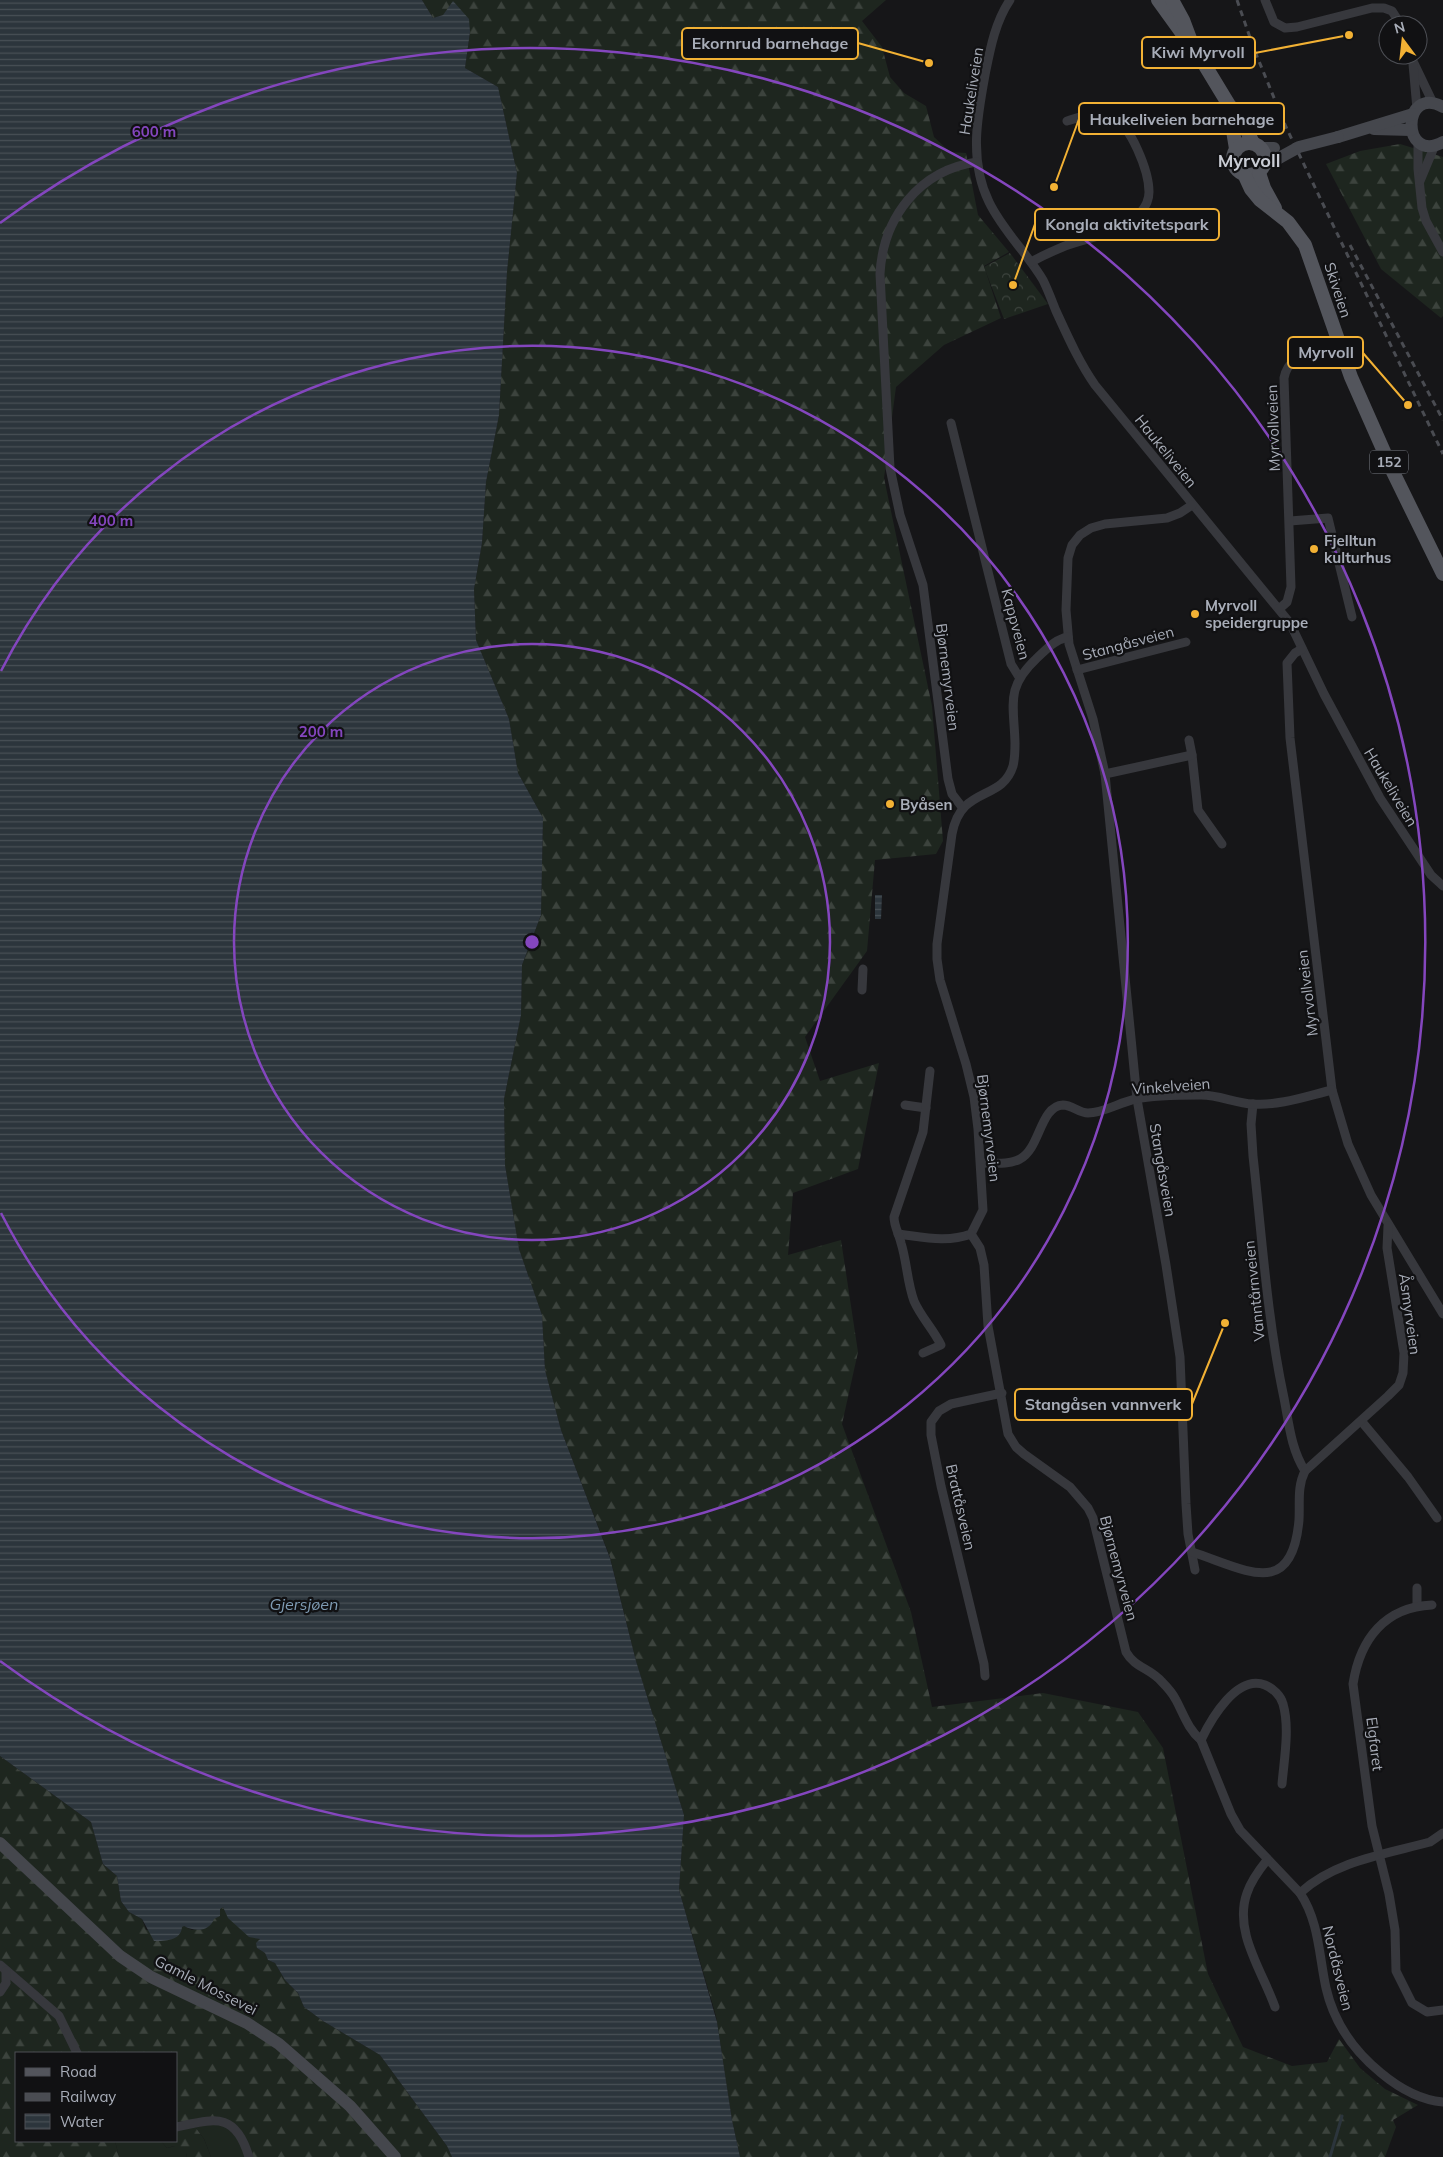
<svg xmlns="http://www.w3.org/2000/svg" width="1443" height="2157" viewBox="0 0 1443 2157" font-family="Mulish,sans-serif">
<defs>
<pattern id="forest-firs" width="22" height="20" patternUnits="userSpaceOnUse" patternTransform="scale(1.25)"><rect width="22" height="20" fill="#1e261f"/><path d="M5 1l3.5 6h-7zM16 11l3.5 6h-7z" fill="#3c433d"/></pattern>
<pattern id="park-crowns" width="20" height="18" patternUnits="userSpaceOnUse" patternTransform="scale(1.25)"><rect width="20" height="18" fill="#1e261f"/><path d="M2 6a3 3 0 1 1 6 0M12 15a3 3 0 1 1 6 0" fill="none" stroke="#3c433d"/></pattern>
<pattern id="water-rules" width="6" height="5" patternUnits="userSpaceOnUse" patternTransform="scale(1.25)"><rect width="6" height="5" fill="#2c353c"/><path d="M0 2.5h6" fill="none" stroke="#485056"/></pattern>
</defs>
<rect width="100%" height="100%" fill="#161618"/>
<!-- grass -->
<g fill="#1e261f">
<polygon points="226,2121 249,2157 211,2157 204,2139 193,2124"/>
<polygon points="115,2141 161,2141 167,2148 174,2146 186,2153 187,2157 119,2157"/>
</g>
<!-- forest -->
<g fill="url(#forest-firs)">
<polygon points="422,0 886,0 862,21 882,47 890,77 904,93 926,106 934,137 950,152 966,153 978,215 1009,252 984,266 1001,318 944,345 896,387 884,478 932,706 943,841 936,854 875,860 867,951 805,1037 820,1081 879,1063 858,1169 793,1193 788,1255 841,1240 858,1352 842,1424 911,1612 932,1707 1043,1693 1138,1712 1163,1748 1208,1974 1243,2047 1292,2066 1327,2062 1339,2039 1360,2068 1385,2089 1418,2105 1393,2120 1396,2127 1385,2157 740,2157 732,2120 716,2016 679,1890 684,1815 636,1661 610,1557 561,1430 545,1370 542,1315 519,1249 505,1165 504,1099 521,1015 522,965 541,915 543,818 518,773 509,719 476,640 474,589 482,543 486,482 499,415 507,272 517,173 498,87 465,68 470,32 449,9 443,15 433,18"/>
<polygon points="1400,144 1443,157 1443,316 1441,318 1381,269 1326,164 1360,151"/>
<path d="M 0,1756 L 91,1822 L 103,1864 L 117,1876 L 121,1901 L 129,1912 L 142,1919 L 146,1930 L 184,1926 L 192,1930 C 208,1926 214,1921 221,1906 L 223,1907 C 230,1922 246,1934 260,1939 L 257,1948 L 265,1953 L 268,1960 L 275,1963 L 285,1980 L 298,1993 L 304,2007 L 323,2021 L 380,2055 L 447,2146 L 452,2157 L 249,2157 L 226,2121 L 193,2124 L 204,2139 L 211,2157 L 187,2157 L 186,2153 L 179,2152 L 174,2146 L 167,2148 L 161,2141 L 156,2141 L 176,2141 L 176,2053 L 16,2053 L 16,2141 L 115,2141 L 119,2157 L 0,2157 Z"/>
</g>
<!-- park -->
<polygon fill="url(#park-crowns)" points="1010,253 1048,304 1004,319 984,267"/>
<!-- water -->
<g fill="url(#water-rules)">
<path d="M 0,0 L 422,0 L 433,18 L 443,15 L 453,1 L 469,19 L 470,32 L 465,68 L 498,87 L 517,173 L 507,272 L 499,415 L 486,482 L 482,543 L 474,589 L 476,640 L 509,719 L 518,773 L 543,818 L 541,915 L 522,965 L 521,1015 L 504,1099 L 505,1165 L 519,1249 L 542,1315 L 545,1370 L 561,1430 L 610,1558 L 636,1661 L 684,1815 L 679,1890 L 717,2022 L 732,2120 L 740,2157 L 452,2157 L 447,2146 L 380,2055 L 323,2021 L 304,2007 L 298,1993 L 285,1980 L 275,1963 L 268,1960 L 265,1953 L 257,1948 L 256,1943 L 260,1939 L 249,1937 L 228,1918 L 223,1907 L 220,1909 L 220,1916 L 214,1919 C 209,1932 195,1932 184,1926 L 182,1927 C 181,1941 165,1941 154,1941 L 142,1919 L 129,1912 L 121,1901 L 117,1876 L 103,1864 L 91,1822 L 0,1756 Z"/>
<polygon points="875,895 882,895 881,919 875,919"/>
</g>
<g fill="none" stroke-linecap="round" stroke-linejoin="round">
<!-- stream -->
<polyline stroke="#2c353c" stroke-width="3" points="1330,2157 1342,2116"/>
<!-- street -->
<g stroke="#37383d" stroke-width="9">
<path d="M 1010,0 C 995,22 990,50 985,75 C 977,118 969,161 989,202 C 1003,231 1027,253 1043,280 C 1048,290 1052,301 1056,311 C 1068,337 1079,362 1095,385 L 1290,623 L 1324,694 L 1380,798 L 1431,875 L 1443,886"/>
<polyline points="1265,0 1274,22 1285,28 1297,27 1372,8 1384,8 1392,11 1401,25"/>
<polyline points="1410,55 1433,103"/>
<polyline points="1413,64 1417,109"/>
<polyline points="1418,141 1418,169 1422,208 1426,221 1443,252"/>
<polyline points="1420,181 1435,145"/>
<path d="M 1031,262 C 1042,256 1053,251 1065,246 C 1089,237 1124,233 1141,212 C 1146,206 1149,200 1149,192 C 1149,172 1131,124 1111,116 C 1097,110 1081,117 1067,121"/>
<polyline points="951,423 1011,664 1019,677"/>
<polyline points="1192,505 1180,513 1167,518 1105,524 1091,528 1080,535 1072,545 1068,558 1066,610 1069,644 1093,719 1105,774 1137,1099 1166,1265 1180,1357 1186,1504 1188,1534 1195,1570"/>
<polyline points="1290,521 1328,518 1352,617"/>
<path d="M 1279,609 L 1287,602 L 1291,587 L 1284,378 C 1287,363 1301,350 1316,360"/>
<polyline points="1302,649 1295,653 1287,663 1290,738 1332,1090 1348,1144 1371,1195 1443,1314"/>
<polyline points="1077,670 1186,642"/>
<polyline points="1192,755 1198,810 1222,844"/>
<polyline points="1105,774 1192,755 1189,740"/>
<path d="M 962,807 L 952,794 L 948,779 L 923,585 L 900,515 L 890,468 L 880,274 C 883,218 919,170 977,162"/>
<polyline points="862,990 863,969"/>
<path d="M 1253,1104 L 1251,1124 L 1253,1156 C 1262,1237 1267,1318 1284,1398 C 1289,1424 1291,1449 1305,1471"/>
<polyline points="905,1105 926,1108"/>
<path d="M 982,1163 C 994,1163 1009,1165 1020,1159 C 1040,1149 1040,1106 1063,1105 C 1072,1105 1079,1113 1088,1113 C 1104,1113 1120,1102 1136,1099 C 1154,1095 1181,1095 1201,1095 C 1219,1095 1235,1103 1253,1104 C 1279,1106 1307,1096 1332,1090"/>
<path d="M 898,1234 C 923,1237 947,1243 971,1234 L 983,1210 L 978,1129 L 974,1097 L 966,1064 L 940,980 L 937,959 L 937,944 L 952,834 C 961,785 1002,802 1013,766 C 1015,758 1015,751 1015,743 C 1014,704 1005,688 1037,658 C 1047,649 1054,640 1068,637"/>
<path d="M 971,1234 L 980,1248 L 984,1265 L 988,1326 L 1008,1434 L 1016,1447 L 1024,1454 L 1070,1487 L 1088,1508 L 1093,1518 L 1126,1652 C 1135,1668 1150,1668 1162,1682 C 1167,1687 1173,1694 1176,1700 C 1184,1715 1188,1729 1201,1740"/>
<path d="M 923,1353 L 941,1345 C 933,1329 921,1317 914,1301 C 907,1282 907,1262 901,1243 C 899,1234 894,1226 894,1217 L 923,1132 L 930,1071"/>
<polyline points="1362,1422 1408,1477 1437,1518"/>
<path d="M 1192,1552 C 1245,1569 1292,1601 1299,1520 C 1300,1502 1297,1487 1305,1471 L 1388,1396 L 1399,1385 L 1403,1373 L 1404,1353 L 1387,1248 L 1388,1226"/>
<polyline points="1417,1605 1417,1588"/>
<path d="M 1432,1605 C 1385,1607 1360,1639 1353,1684 L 1372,1826 L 1389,1894 L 1395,1930 L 1396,1971 L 1412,2003 L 1427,2012 L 1443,2010"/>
<polyline points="985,1676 984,1664 941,1486 931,1435 931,1422 939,1411 951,1404 1002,1393"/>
<path d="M 1282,1784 C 1284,1760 1290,1728 1283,1704 C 1281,1696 1273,1688 1265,1685 C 1237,1674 1211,1719 1201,1740 L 1231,1814 L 1240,1830 L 1300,1893 C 1319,1921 1319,1956 1326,1988 C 1334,2023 1354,2051 1381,2073 C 1399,2088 1420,2100 1443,2102"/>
<path d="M 1267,1860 C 1259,1870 1251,1881 1247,1893 C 1233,1932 1263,1972 1275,2007"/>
<path d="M 1300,1893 C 1334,1861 1386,1854 1430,1842 L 1443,1833"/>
<polyline points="0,1965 59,2016 77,2053"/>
<polyline points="0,1992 6,1983 6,1971"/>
<path d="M 176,2127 C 215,2119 235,2111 249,2157"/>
</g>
<!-- secondary -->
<g stroke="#45474d" stroke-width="12">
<path d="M 1443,107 C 1401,84 1401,165 1443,142"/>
<polyline points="1374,129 1411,130"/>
<polyline points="1338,137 1413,114"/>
<polyline points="1261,148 1274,148"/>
<polyline points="1265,165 1279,158"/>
<polyline points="0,1843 120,1956 151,1977 247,2023 279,2044 350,2106 395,2157"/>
</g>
<!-- primary -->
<g stroke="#53555c" stroke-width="14">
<polyline points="1158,0 1184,36"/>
<polyline points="1172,0 1183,20 1192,44 1229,105 1240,117 1253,143"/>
<polyline points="1229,106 1236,149"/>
<circle cx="1249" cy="159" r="16"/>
<polyline points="1259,173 1264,188 1275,208"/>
<polyline points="1245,176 1251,189 1260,200 1288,222 1305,245 1351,377 1393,472 1443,574"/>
</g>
<!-- rail -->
<g stroke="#4a4c52" stroke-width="3" stroke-dasharray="6 5" stroke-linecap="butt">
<polyline points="1237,0 1254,49 1286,127 1443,454"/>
<polyline points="1350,245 1443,420"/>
</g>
<!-- secondary-bridge -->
<polyline stroke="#45474d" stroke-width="12" points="1279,158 1299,147 1338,137"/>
</g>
<!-- distance rings -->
<g fill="none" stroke="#8446be" stroke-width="2.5">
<circle cx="532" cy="942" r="298"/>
<path d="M1 671A596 596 0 1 1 1 1213"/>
<path d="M0 223A894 894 0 1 1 0 1661"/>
</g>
<!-- markers -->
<g fill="#f2b134" stroke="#111113" stroke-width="2">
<circle cx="1314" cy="549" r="5"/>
<circle cx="1195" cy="614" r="5"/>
<circle cx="890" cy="804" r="5"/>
</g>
<g text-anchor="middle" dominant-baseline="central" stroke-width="4.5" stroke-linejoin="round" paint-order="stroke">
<!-- shield labels -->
<rect fill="#111113" stroke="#7b7e86" stroke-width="1" x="1370" y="450.5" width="38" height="23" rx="4"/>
<g font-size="14" font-weight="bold" fill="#a8adb8">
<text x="1389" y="462">152</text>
</g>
<!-- street labels -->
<g font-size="15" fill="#a8adb8" stroke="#111113">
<text transform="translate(971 91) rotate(-81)">Haukeliveien</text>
<text transform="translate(1338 290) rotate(72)">Skiveien</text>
<text transform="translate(1273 428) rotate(-92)">Myrvollveien</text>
<text transform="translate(1166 451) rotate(51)">Haukeliveien</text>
<text transform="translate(1016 624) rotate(75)">Kappveien</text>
<text transform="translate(1128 643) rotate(-15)">Stangåsveien</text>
<text transform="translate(948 677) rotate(83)">Bjørnemyrveien</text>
<text transform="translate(1391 787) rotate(59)">Haukeliveien</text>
<text transform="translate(1307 993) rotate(-97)">Myrvollveien</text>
<text transform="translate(1171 1086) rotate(-4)">Vinkelveien</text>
<text transform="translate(989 1128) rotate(83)">Bjørnemyrveien</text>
<text transform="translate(1163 1170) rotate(80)">Stangåsveien</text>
<text transform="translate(1254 1291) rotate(-96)">Vanntårnveien</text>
<text transform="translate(1410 1314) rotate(82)">Åsmyrveien</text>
<text transform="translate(961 1507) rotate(77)">Brattåsveien</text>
<text transform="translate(1119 1568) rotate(75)">Bjørnemyrveien</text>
<text transform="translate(1375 1744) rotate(83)">Elgfaret</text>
<text transform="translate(1338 1968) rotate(76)">Nordåsveien</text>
<text transform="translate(206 1985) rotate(27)">Gamle Mossevei</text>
</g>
<!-- poi labels -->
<g font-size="15" font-weight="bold" fill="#a8adb8" stroke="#111113" text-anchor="start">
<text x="1324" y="540">Fjelltun<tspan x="1324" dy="17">kulturhus</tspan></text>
<text x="1205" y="605">Myrvoll<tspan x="1205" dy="17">speidergruppe</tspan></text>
<text x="900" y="804">Byåsen</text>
</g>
<!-- water labels -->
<g font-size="16" font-style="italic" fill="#7f9bb3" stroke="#111113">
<text x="304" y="1604">Gjersjøen</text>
</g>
<!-- quarter labels -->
<g font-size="18" font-weight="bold" fill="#c9ccd4" stroke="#111113">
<text x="1249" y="160">Myrvoll</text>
</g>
</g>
<circle cx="532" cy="942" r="8" fill="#8446be" stroke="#111113" stroke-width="2.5"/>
<g font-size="15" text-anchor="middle" font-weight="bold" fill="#8446be" stroke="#111113" stroke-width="4.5" stroke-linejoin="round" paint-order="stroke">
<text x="154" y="137">600 m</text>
<text x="111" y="526">400 m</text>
<text x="321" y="737">200 m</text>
</g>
<!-- callouts -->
<path fill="none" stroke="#f2b134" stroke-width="2" d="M929 63L858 43M1349 35L1255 53M1054 187L1079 119M1013 285L1035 224M1408 405L1363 353M1225 1323L1192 1404"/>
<g fill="#f2b134" stroke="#111113" stroke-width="2">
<circle cx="929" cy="63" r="5"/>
<circle cx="1349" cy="35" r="5"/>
<circle cx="1054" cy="187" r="5"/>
<circle cx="1013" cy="285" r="5"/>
<circle cx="1408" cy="405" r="5"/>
<circle cx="1225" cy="1323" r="5"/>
</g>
<g fill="#111113" stroke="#f2b134" stroke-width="2">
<rect x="682" y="28" width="176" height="31" rx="5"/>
<rect x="1142" y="37" width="113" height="31" rx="5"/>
<rect x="1079" y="103" width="205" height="31" rx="5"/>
<rect x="1035" y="209" width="184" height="31" rx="5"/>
<rect x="1288" y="337" width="75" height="31" rx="5"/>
<rect x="1015" y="1389" width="177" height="31" rx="5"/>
</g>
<g font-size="16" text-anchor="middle" font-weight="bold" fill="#a8adb8">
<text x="770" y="49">Ekornrud barnehage</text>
<text x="1198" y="58">Kiwi Myrvoll</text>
<text x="1182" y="125">Haukeliveien barnehage</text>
<text x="1127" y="230">Kongla aktivitetspark</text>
<text x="1326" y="358">Myrvoll</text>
<text x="1103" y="1410">Stangåsen vannverk</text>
</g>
<!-- legend -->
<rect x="15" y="2052" width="162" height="90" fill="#111113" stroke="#4d4f55"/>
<rect x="25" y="2068" width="25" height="8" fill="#53555c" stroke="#4d4f55"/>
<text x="60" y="2077" font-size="15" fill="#a8adb8">Road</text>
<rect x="25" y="2093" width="25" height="8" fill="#4a4c52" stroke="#4d4f55"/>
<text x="60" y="2102" font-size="15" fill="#a8adb8">Railway</text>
<rect x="25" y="2114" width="25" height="15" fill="url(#water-rules)" stroke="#4d4f55"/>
<text x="60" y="2127" font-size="15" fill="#a8adb8">Water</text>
<!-- north arrow -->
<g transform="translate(1403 40) rotate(345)"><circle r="24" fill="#111113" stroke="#4d4f55"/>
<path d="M0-4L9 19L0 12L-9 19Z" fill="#f2b134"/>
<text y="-8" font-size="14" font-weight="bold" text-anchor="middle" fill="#a8adb8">N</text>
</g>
</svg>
